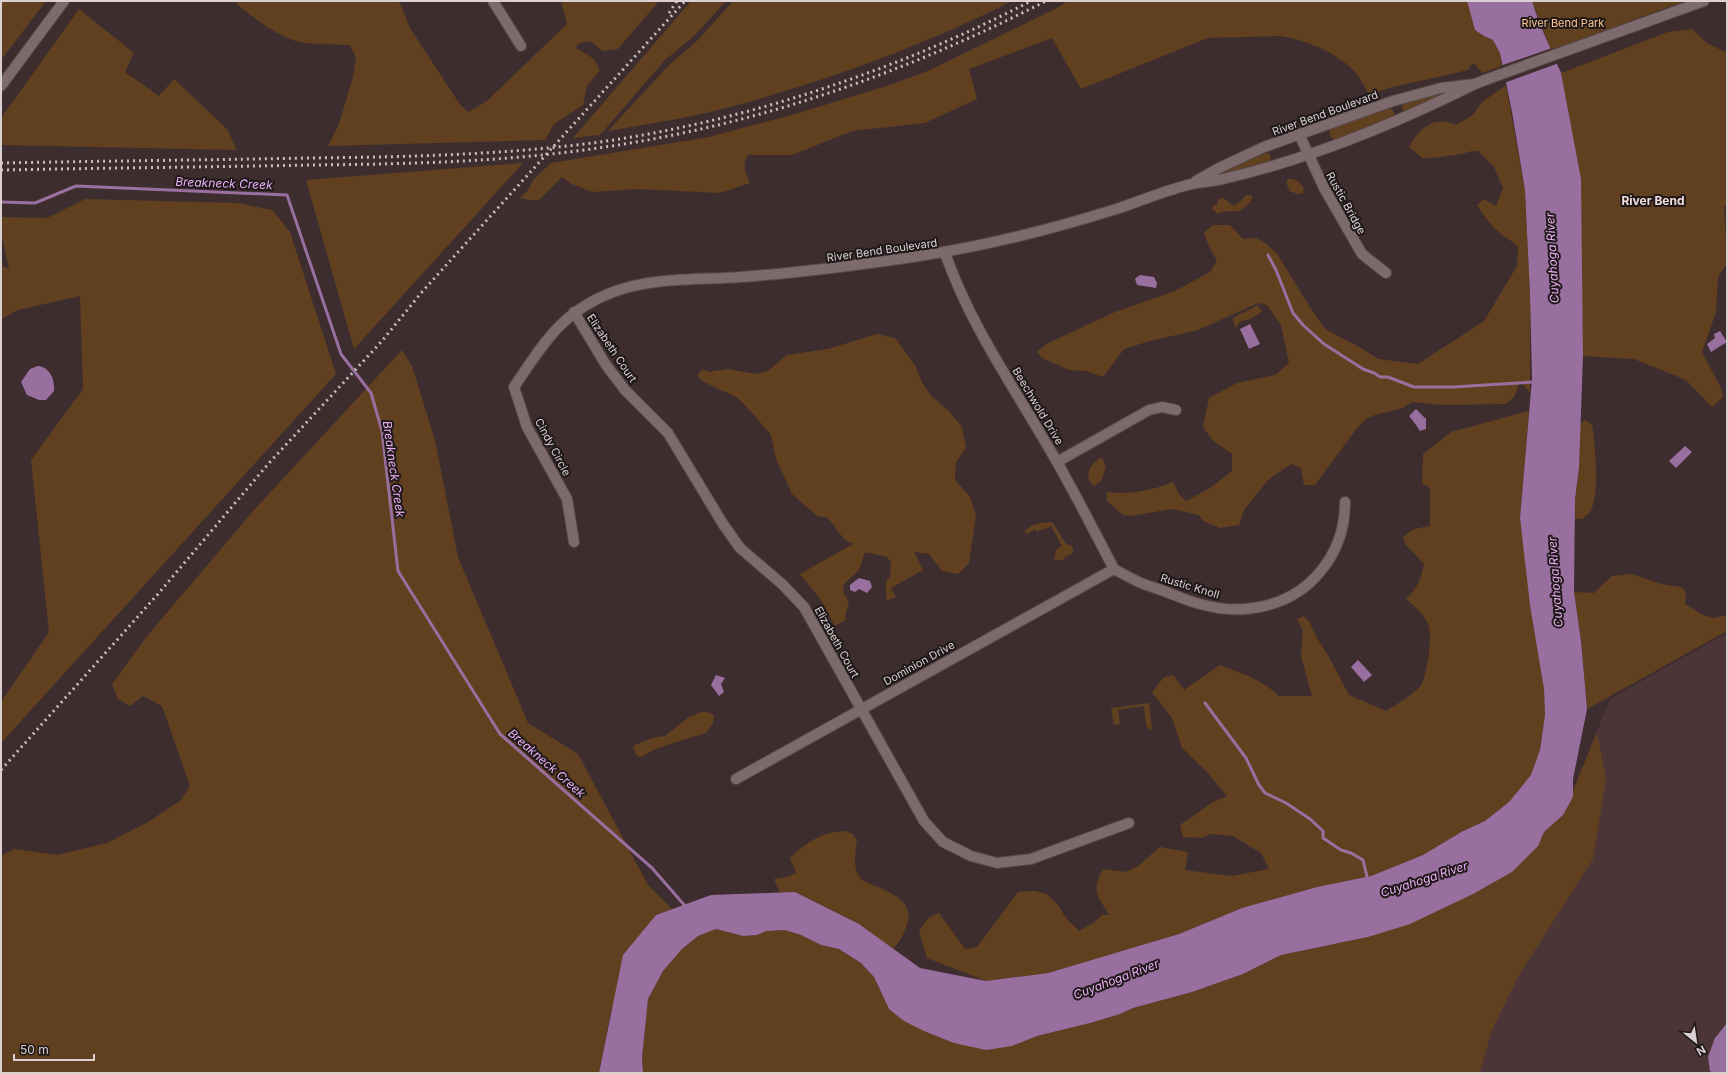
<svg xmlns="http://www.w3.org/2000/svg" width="1728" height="1074" viewBox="0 0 1728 1074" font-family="Inter,sans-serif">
<rect width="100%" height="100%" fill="#3d2d2f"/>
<!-- built -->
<polygon fill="#4c3537" points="1727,633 1727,1073 1403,1073 1477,1028 1610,699"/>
<!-- green -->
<g fill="#614020">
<polygon points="1,1 46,1 1,60"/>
<path d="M 234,1 L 399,1 L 410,28 L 459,103 L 468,112 L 487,101 L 567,24 L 561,1 L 659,1 L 618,49 L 603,51 L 590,41 L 578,44 L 576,48 L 594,59 L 600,70 L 587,86 L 583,105 L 554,124 L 545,140 L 328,146 L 339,124 L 353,77 L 356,58 L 350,45 C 333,44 316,45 300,42 C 280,39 248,14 234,1 Z"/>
<polygon points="691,1 726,1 694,36 665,60 600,135 573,138"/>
<path d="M 733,1 L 1012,1 C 927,44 837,77 745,103 C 701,116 654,123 608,131 L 670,64 L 697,41 Z"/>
<path d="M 1068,1 L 1467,1 L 1475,30 L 1484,36 L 1493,40 L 1500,53 L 1502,66 L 1482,73 L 1475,64 L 1471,65 L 1468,70 L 1389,88 L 1370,95 C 1364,86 1359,76 1352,69 C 1332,50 1306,40 1279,36 L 1208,38 L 1081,89 L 1052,38 L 969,69 L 977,99 L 925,123 L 852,131 L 792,155 L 748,155 C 741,166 746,173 750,183 L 720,193 L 637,189 L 592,192 L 572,184 L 562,177 L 539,200 L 529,200 L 520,198 L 528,190 L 534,179 L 551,163 L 709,137 L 795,114 L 893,84 L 930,70 L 1055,9 Z"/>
<polygon points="1532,1 1685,1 1551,50"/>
<polygon points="79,9 134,53 125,72 159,96 174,79 227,129 237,150 1,145 1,118"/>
<polygon points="1692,29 1707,43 1727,53 1727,206 1724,206 1727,263 1718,277 1716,312 1702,352 1721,388 1723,397 1712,407 1686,380 1634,359 1583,356 1582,304 1561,73 1668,32"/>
<path d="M 1506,85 L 1525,190 L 1530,294 L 1530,392 L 1520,382 L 1514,397 L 1506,404 L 1441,405 L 1412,402 L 1403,408 L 1375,415 L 1366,419 L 1357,428 L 1315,485 L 1304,485 L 1301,468 L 1291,464 L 1268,480 L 1244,510 L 1239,525 L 1220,528 L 1203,521 L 1199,515 L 1172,509 L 1131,516 L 1123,515 L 1107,501 L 1106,492 C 1129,495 1151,491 1173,482 L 1179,494 L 1186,501 L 1210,488 L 1232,471 L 1232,454 L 1212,440 L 1203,427 L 1209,398 L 1237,383 L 1275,375 L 1289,363 L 1281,325 L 1267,305 L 1258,303 L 1198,330 L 1150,341 L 1124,349 L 1103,377 L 1086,371 L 1069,370 L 1042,358 L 1037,352 L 1046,344 L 1115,312 L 1175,291 L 1210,272 L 1217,261 L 1208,244 L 1204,233 L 1213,225 L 1230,225 L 1243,239 L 1256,238 L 1268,245 L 1278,255 L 1306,301 L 1325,329 L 1363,349 L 1378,359 L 1418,364 L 1484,321 L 1517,266 L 1518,247 C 1511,239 1506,239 1500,233 C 1490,225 1484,215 1477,205 L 1484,199 L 1496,206 L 1503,188 L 1494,167 L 1478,151 L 1472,151 L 1462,154 L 1432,158 L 1422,158 L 1409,147 C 1419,128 1435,115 1456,125 L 1473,115 L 1481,103 Z"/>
<polygon points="1443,92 1445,96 1407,113 1402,109 1403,103"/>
<path d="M 1388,107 C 1394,109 1395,113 1393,119 L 1335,140 L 1330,136 L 1329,132 L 1332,126 Z"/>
<polygon points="1265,153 1270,154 1271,162 1220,174 1220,172"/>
<polygon points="523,163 354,349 306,180"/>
<path d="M 1288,179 C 1295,178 1301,183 1304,189 L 1303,193 L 1297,194 L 1290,191 L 1286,183 Z"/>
<path d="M 1249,195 L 1252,196 L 1252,199 C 1238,220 1231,206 1218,214 L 1212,209 L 1214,205 L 1217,205 L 1218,200 L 1221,198 C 1233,200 1229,214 1245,196 Z"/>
<polygon points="85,199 238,203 272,210 290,232 336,374 1,743 1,702 49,632 31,460 83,389 80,296 18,310 1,319 1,266 9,269 1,232 1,217 47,218"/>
<path d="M 1257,305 L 1262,311 L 1251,319 L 1241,321 L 1235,328 L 1233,318 C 1241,313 1249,311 1257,305 Z"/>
<path d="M 877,334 L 895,338 L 915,365 L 922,382 L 931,396 L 948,410 L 962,427 L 966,448 L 956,462 L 955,480 L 970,497 L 976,516 L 969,563 L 958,574 L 942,571 L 929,554 L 914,552 L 923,570 L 891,588 L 896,597 L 888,600 L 885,599 L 887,595 C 885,587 884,583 890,577 L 891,562 L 887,557 L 865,552 L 859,570 L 843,585 L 844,594 L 849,602 L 845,616 L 846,620 L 835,626 L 821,600 L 800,574 L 853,544 L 844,539 L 828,518 L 817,516 L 792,494 L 776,459 L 771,435 L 755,416 L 738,398 L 704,382 L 697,376 L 702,369 L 709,372 L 727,369 L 756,374 L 768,371 L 787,355 L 828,349 Z"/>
<polygon points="402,350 412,366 435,440 458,557 528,723 578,754 648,885 672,909 656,915 611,1011 599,1073 1,1073 1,856 14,849 58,855 107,843 148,822 181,800 190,786 162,706 143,696 130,706 118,699 112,684 148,635 254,510"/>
<path d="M 1529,411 L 1520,518 L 1544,689 L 1545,715 L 1540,750 L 1531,776 L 1509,802 L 1485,821 L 1463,831 L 1423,855 L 1371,876 L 1317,887 L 1242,908 L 1179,934 L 1048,973 L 986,981 L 927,958 L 919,931 L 928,918 L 939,913 L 965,949 L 977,947 L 1018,892 L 1035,891 L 1047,894 L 1058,905 L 1066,918 L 1079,931 L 1093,923 L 1102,915 L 1109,915 C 1097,894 1091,892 1103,869 L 1126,872 L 1138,866 L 1160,847 L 1188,852 L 1185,870 L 1231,876 L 1269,869 L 1261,853 L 1233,836 L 1210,834 L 1202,838 L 1183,837 L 1180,825 L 1213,802 L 1227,796 L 1207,772 L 1182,748 L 1172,718 L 1159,701 L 1152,693 L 1163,678 L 1173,675 L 1184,690 L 1220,665 C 1237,672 1267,681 1278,696 L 1312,696 L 1301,656 L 1303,631 L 1297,619 L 1304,616 L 1310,623 L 1317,638 L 1329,657 L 1349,695 L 1386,711 C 1394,706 1417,692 1421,685 C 1427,674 1433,637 1428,624 C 1425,615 1413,605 1406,599 C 1417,589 1421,579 1424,564 L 1406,545 L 1403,538 C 1410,528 1420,528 1430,526 L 1430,488 L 1422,483 L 1423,454 L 1451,432 Z"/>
<path d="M 1585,420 L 1592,425 C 1595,444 1600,493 1591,510 C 1590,513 1585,516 1582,519 L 1575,519 L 1575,499 L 1579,468 L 1580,424 Z"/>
<path d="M 1102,457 L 1106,467 L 1101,481 L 1094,486 C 1082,476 1091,463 1102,457 Z"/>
<path d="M 1050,522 L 1053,523 L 1066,544 L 1070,545 L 1073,548 L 1073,553 L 1066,556 L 1063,560 L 1054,560 L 1056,550 L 1062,546 L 1051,526 L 1044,530 L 1043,529 L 1036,532 L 1035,529 L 1029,533 L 1024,533 C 1029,524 1041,523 1050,522 Z"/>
<polygon points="1632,574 1661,584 1681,587 1686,592 1685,604 1701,614 1713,618 1727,615 1727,631 1587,709 1581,641 1574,592 1594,593 1612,576"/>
<polygon points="1149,703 1152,730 1150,730 1146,725 1144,706 1118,710 1120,724 1114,725 1111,708"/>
<polygon points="704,711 714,715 713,723 706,733 673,743 656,749 641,757 637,756 633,748 635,745 652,738 665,736 689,717"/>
<polygon points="1597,732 1606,779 1593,859 1519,975 1491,1032 1480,1073 643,1073 642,1058 648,999 663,971 682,949 698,936 716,929 743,936 757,935 766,931 785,930 801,935 821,945 839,949 861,963 874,977 889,1009 1012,1046 1037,1036 1090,1023 1120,1014 1133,1008 1192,992 1243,974 1281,955 1368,937 1473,894 1512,872 1538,846 1544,832 1563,815"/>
<path d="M 844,831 L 852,834 L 857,840 C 855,854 852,868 862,880 C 881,890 917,897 907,925 C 904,934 900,941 893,949 L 859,924 L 795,892 L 780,893 L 774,879 L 787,877 L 796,873 L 790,858 C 806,842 822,832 844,831 Z"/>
</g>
<!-- water -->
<g fill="#986f9f">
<polygon points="1467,1 1532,1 1539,22 1561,73 1581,179 1583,356 1579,468 1575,499 1574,592 1581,641 1587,709 1573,779 1573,797 1563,815 1544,832 1538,846 1512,872 1473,894 1410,924 1368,937 1281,955 1243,974 1192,992 1133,1008 1120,1014 1090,1023 1037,1036 1012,1046 986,1050 954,1043 924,1031 904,1021 889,1009 874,977 861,963 839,949 821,945 801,935 785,930 766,931 757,935 743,936 716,929 698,936 682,949 663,971 648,999 642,1058 643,1073 599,1073 623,955 656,915 711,895 795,892 859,924 920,968 986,981 1048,973 1179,934 1242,908 1317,887 1371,876 1423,855 1463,831 1485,821 1509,802 1531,775 1540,750 1545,715 1544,689 1530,605 1520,518 1532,379 1530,294 1525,190 1512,112 1500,53 1493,40 1484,36 1475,30"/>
<polygon points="1140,275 1154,277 1157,283 1156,288 1137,285 1135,279 1137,277"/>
<polygon points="1250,324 1260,344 1249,349 1240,329"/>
<polygon points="1720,331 1727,342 1711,352 1707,344 1715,338 1714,334"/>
<path d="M 38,366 C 50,367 55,380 54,391 L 46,400 L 39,400 L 27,395 L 21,382 L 30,369 Z"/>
<path d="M 1416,409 L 1426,419 L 1426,429 L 1420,431 C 1417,426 1414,422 1409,416 Z"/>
<polygon points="1685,446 1692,452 1676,468 1669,461"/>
<polygon points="859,578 870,581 872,587 867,593 859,589 855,592 850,590 850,585"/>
<polygon points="1358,660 1372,675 1364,682 1351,667"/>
<polygon points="716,675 725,678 721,684 724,692 719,696 711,685"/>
<polygon points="1727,1023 1727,1073 1713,1073 1710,1071 1708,1057 1715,1038"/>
</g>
<!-- pier -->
<polygon fill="#3d2d2f" points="1552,48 1559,63 1504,83 1500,66"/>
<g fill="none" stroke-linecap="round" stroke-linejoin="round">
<!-- stream -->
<g stroke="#986f9f" stroke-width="3">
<polyline points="1,202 35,203 76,186 287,195 341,354 371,393 382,431 398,571 500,734 652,868 686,907"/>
<polyline points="1268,255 1276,270 1293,313 1303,325 1324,344 1363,369 1374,373 1380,377 1388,377 1414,387 1453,387 1534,382"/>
<polyline points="1205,703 1246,758 1259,785 1265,793 1286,803 1310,819 1323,831 1323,838 1341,850 1351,853 1363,860 1368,881"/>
</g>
<defs>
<g id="minor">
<polyline points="493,1 521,46"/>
<polyline points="1,86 64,1"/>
<polyline points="1299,134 1324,188 1362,254 1386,273"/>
<polyline points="1196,181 1219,168 1264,147 1359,113 1393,101 1441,88 1475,84 1485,80 1704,1"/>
<path d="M 945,253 C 971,328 1018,393 1057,462 C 1077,497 1095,533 1114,569"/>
<polyline points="574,312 606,365 625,390 668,433 723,524 740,548 782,584 804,607 924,821 943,842 971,856 997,863 1031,859 1129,823"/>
<polyline points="1057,462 1149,410 1162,407 1176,410"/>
<path d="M 574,542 L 567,499 L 527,427 L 514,387 C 543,344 562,311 613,292 C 653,277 699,280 741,277 C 796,273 851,266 906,258 C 976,248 1046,231 1113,210 C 1139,202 1165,190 1192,184 C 1202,182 1213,181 1223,179 C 1310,159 1395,124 1475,84"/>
<path d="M 1114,569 C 1123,574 1132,579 1141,583 C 1148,586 1156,588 1164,591 C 1177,596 1190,602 1204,605 C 1245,616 1292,606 1320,572 C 1337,552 1345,528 1345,502"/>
<polyline points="736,779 1114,569"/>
</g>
</defs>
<!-- minor casing -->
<use href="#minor" stroke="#57494b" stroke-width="12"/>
<!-- minor -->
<use href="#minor" stroke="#7c6a6c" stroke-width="10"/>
<!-- rail -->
<g stroke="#c9bebf" stroke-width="3" stroke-dasharray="2 4" stroke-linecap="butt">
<polyline points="669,13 677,1"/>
<path d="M 1,163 C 104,161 206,160 309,158 C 406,157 503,155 600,142 C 747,121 900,69 1031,1"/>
<path d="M 1,170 C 105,168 209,167 313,165 C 409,164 504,162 598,148 C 755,126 905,73 1046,1"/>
<polyline points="1,770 158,594 269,463 382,341 421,293 685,1"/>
</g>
</g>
<g text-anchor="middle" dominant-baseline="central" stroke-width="4" stroke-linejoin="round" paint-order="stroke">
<!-- park labels -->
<g font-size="11" fill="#fdc592" stroke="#1f1818">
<text x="1563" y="23">River Bend Park</text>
</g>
<!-- street labels -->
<g font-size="11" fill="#dad0d1" stroke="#1f1818">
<text transform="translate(1325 113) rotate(-20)">River Bend Boulevard</text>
<text transform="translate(1346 203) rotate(61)">Rustic Bridge</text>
<text transform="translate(882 250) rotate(-8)">River Bend Boulevard</text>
<text transform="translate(612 348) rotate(56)">Elizabeth Court</text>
<text transform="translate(1038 406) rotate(59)">Beechwold Drive</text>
<text transform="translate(553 447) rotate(62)">Cindy Circle</text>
<text transform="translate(1190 586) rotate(17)">Rustic Knoll</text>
<text transform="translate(837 642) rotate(61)">Elizabeth Court</text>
<text transform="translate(919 663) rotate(-29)">Dominion Drive</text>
</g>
<!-- water labels -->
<g font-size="12" font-style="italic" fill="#ecb0f6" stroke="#1f1818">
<text transform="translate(224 183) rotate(2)">Breakneck Creek</text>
<text transform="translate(1552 258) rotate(-93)">Cuyahoga River</text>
<text transform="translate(394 469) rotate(82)">Breakneck Creek</text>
<text transform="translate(1555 582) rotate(-94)">Cuyahoga River</text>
<text transform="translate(547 763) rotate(41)">Breakneck Creek</text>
<text transform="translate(1424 879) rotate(-18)">Cuyahoga River</text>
<text transform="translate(1116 979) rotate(-21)">Cuyahoga River</text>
</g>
<!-- neighbourhood labels -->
<g font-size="12" font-weight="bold" fill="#f2ddde" stroke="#1f1818">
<text x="1653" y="200">River Bend</text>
</g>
</g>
<!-- border -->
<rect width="1728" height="1074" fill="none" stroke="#dad0d1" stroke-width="4"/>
<!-- north arrow -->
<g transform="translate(1696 1042) rotate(150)" stroke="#1f1818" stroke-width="3" paint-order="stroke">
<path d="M0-3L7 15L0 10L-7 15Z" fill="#dad0d1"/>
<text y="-6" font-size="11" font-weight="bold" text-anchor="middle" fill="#dad0d1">N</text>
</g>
<!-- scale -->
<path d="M14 1054v6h80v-6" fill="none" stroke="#dad0d1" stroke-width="2"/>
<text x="20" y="1054" font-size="12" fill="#dad0d1" stroke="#1f1818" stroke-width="3" paint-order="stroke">50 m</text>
</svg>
